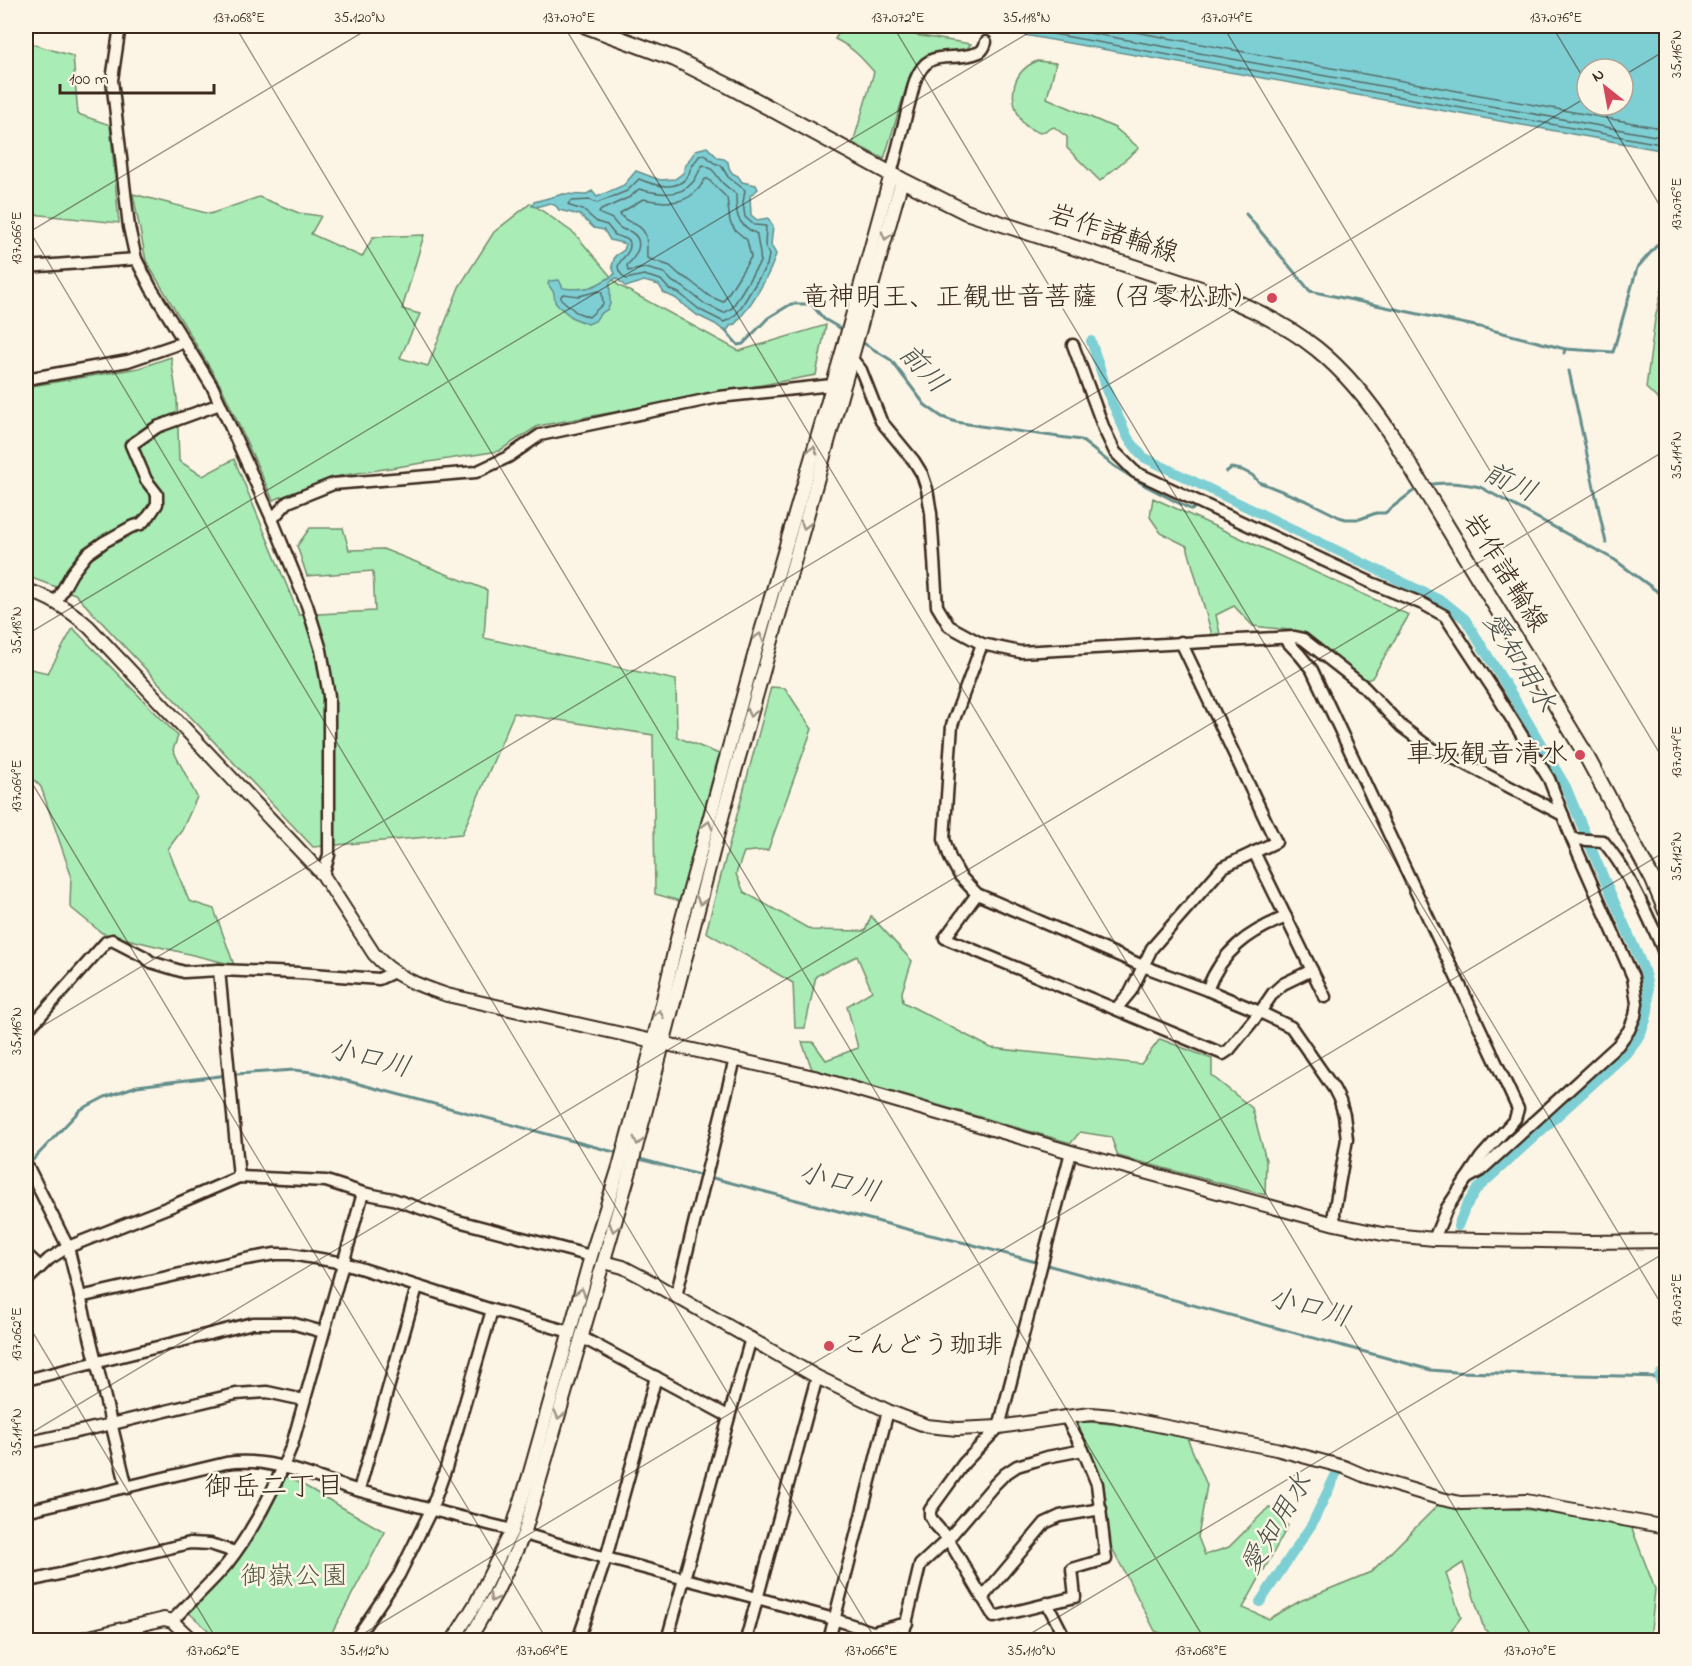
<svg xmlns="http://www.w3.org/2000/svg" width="1692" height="1666" viewBox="0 0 1692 1666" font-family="'Indie Flower','Klee One',sans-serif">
<rect width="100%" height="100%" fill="#fcf5e5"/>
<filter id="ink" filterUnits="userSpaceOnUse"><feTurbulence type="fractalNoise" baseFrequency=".0167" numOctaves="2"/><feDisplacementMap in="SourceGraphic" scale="12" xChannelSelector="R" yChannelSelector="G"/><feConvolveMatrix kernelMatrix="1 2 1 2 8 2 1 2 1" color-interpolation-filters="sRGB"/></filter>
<g filter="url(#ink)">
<!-- green -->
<g fill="#aaecb6" stroke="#728b6a" stroke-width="1.5">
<polygon points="26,26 28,43 73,56 78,114 110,125 119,223 31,214 26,227"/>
<path d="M 843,26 L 885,26 L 915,35 L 971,44 L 965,51 C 941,52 923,51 910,75 L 884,159 L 853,143 L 874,72 C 862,58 852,47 835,39 Z"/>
<path d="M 1037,61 L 1056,63 L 1047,98 L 1115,128 L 1139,148 L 1100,181 L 1067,148 L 1067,137 L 1054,127 L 1040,133 C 1035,131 1027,128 1024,124 C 1021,122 1021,119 1019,116 C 1008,94 1013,71 1037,61 Z"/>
<polygon points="133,194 210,214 259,197 299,213 321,216 311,234 362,257 373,237 424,235 402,309 420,314 400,358 428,366 459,287 494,232 531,203 575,234 618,285 739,351 826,325 816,375 538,426 499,451 339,476 273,500 222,388 146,261"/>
<polygon points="1666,272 1666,407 1646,388 1655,319"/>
<polygon points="171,357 177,399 179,461 203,476 234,459 299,615 375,611 373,571 307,576 297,546 310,528 343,528 349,550 383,549 487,590 484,638 676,680 677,737 719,754 680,901 655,894 653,735 514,713 462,834 313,847 75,594 26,576 26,387 139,368"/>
<polygon points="1153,498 1409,615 1372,678 1367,680 1298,631 1253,626 1234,606 1216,615 1220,634 1212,635 1187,546 1161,533 1150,517"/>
<polygon points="73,628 178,736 173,750 197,797 182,830 168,849 189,901 214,909 234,965 102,933 70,907 71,875 41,787 26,772 26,668 48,673"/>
<polygon points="771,687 785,688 812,729 768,850 744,852 736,874 744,892 811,930 865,931 871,916 912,961 902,992 903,1002 991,1048 1141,1064 1160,1039 1212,1059 1212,1076 1252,1108 1266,1160 1265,1195 1118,1156 1111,1137 1080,1132 1071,1143 812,1069 802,1042 813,1042 826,1060 858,1048 847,1006 872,991 857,956 816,976 805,1028 795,1028 793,983 706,932"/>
<path d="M 1079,1422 C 1116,1422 1151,1430 1187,1438 L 1207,1485 L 1198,1537 L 1205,1555 L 1229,1547 L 1269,1507 L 1288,1526 L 1243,1608 L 1269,1619 L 1300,1601 L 1371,1572 L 1438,1505 L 1530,1510 L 1631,1526 L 1655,1589 L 1650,1640 L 1498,1640 L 1484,1629 L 1463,1563 L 1446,1574 L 1461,1617 L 1444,1640 L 1272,1640 L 1266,1636 L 1259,1640 L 1179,1640 L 1155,1631 L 1110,1544 L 1102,1487 L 1077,1428 Z"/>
<polygon points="284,1474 385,1532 330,1636 325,1640 219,1640 188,1612"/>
</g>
<!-- water -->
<g fill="#7ecfd4" stroke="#638d8b" stroke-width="1.5" fill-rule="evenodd">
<path d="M 975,26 L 1666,26 L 1666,151 ZM 1587,69 L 1623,69 L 1623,105 L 1587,105 Z"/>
<path d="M 707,147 L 718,158 L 724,159 L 728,162 L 729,168 L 732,173 L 738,176 L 742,182 L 756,185 L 758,189 L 750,196 L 751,215 L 757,220 L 768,218 L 773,226 L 771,245 L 776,254 C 770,276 750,307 735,324 L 731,325 L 726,332 L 715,324 L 697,315 L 675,298 L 664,293 L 659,285 L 644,281 L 626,287 L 616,278 L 610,282 L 610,304 L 608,309 L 600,314 L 595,321 L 588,324 L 573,318 L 558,306 L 555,302 L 554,293 L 548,284 L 549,281 L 559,280 L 563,288 C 588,291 595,287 615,274 L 612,266 L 615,256 L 624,250 L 626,244 L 610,240 L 604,230 L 594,228 L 580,215 L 559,210 L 556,206 L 550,203 L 536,207 L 532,206 L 534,202 L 563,194 L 585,195 L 592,191 L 597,197 L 624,185 L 636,171 L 660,180 L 675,179 L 683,173 L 686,165 L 696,150 Z"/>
</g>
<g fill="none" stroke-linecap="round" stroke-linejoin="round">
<!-- shore -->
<g stroke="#566c67" stroke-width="1.5">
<polyline points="1009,26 1666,145"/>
<polyline points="1051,26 1666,138"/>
<polyline points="1102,26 1666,129"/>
<path d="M 705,155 L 714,163 L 721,165 L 728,177 L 745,190 L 743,203 L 745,217 L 754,225 L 766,226 L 765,245 L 769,255 L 767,265 L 738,312 L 732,318 L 724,322 L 700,310 L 679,293 L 669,289 L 661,280 L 644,275 L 626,279 C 604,261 636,258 629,240 L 615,235 L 607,225 L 597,222 L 583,210 L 570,206 L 568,204 L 571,201 L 590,200 L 597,203 L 627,191 L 639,179 C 653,185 676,192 687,177 C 690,174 689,171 691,168 C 693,164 697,160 699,156 Z"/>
<path d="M 703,165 C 714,169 714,172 721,181 C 725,186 731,190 736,194 C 736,215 736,224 757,234 C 757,243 762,256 760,262 L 732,308 L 724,313 L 705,304 L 683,287 L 673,282 L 664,273 L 646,268 L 628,271 L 627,265 C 636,257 646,241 631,232 C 626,229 628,232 622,229 C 617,227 616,223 612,219 C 607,216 603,216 599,213 L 601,210 L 630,197 L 639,189 C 657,194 680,198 693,182 C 697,177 699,170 703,165 Z"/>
<path d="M 708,179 L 727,198 L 730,222 L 735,230 L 747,240 L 751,257 L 723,302 L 709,296 L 689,280 L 680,275 L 670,266 L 647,258 C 646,244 651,230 632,223 C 626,220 624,220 620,214 L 622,212 L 643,199 C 668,204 691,206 705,179 Z"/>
<polygon points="599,291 602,293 603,304 589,317 576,312 561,299 561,296 563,294 579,296"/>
</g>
<!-- stream -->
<g stroke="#638d8b" stroke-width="3">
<polyline points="1246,214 1310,291 1480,327 1565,349 1564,353"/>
<polyline points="725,330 738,345 743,344 768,318 791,304 811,304 824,319 845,331"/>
<polyline points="860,341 891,360 925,405 942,417 956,422 980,426 1081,440 1114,466 1146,486 1192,510 1194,508"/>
<polyline points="1565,349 1613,352 1637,268 1666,235"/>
<polyline points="1569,371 1606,543"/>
<polyline points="1226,472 1231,468 1242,470 1252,475 1259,482 1309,502 1339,517 1346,519 1360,519 1376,513 1385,513 1412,492 1418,489"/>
<path d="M 1427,485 C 1445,481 1462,483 1480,487 L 1615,560 L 1666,598"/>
<polyline points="636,1158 703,1176"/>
<polyline points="29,1164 80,1110 105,1097 137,1086 236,1074 294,1070 312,1072 363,1085 618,1153"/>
<polyline points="709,1177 922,1233 970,1244 1431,1370 1455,1372 1663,1377"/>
</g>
<!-- canal -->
<g stroke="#7ecfd4" stroke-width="10">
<path d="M 1091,341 L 1109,396 L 1128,438 L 1143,457 L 1444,602 L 1465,619 L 1514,698 L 1566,787 L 1596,860 L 1643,967 C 1653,999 1651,1024 1629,1051 L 1477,1189 L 1465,1208 L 1458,1226"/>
<polyline points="1260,1602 1312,1524 1337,1472"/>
</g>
<!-- river -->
<polyline stroke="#7ecfd4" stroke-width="18" points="1663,1377 1666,1377"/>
<defs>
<g id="minor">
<polyline points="120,26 112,80 129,227 136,259 151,288 213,388 272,519 307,605 321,650 329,696 329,855 323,875"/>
<path d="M 891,174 L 915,81 C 928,47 947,62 974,54 C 976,53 980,53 982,50 C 983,50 986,43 986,42"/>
<polyline points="26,267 136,259"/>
<polyline points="1073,345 1104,429 1115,452 1135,472 1374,584 1423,604 1445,616 1495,692 1549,779 1572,839 1633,977 1637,1003 1635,1016 1629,1030 1618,1045 1480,1171 1466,1179"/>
<polyline points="852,359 861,370 881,421 914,461 922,474 927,489 931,513 937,606 949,626 982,644 1020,652 1295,637 1303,639 1362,685 1402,727 1429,747 1466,764 1563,815"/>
<polyline points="26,379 128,361 184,342"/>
<polyline points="272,519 288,502 333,484 476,472 508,457 540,435 719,397 832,385"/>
<polyline points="56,602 72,573 87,554 104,542 131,527 141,524 149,516 157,504 157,494 146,480 131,445 157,427 220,404"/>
<polyline points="1284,638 1300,655 1312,670 1518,1109 1515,1119 1481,1157 1447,1208 1434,1239"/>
<polyline points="982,644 952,725 944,839 950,858 960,876 977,894 1143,966 1207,990 1260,1012 1291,1027 1334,1089 1340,1101 1344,1115 1347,1139 1334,1213 1335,1224"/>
<path d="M 1572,839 L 1603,841 C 1623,865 1636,891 1649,919 C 1655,932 1662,945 1666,959"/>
<polyline points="1254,852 1325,997"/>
<polyline points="977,894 945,938 1223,1054 1229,1050 1260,1012 1273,993 1283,984 1312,970"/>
<polyline points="219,970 239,1177"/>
<path d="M 1207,990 C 1222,951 1248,932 1286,917"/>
<polyline points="1116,1009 1131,991 1152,948 1223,867 1276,842 1181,642"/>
<polyline points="26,1032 106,942 112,940 145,957 151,962 184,972 219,970 299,973 379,979 394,972"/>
<polyline points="26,1166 29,1169 68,1247 127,1488"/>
<polyline points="26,1254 40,1267"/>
<polyline points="26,1281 49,1259 68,1247 174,1205 239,1177 326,1181 363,1193 393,1199 458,1221 591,1256"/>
<polyline points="676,1296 735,1059"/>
<polyline points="80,1297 246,1259 275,1254 291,1254 344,1263 492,1310 570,1332"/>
<polyline points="581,1337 728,1416"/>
<polyline points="26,1380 253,1323 291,1323 323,1332"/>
<polyline points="1066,1417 1083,1450 1097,1484 1106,1559 1072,1569 1075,1597 994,1617 948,1539 934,1523 930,1516 930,1510 964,1463 999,1427 1071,1152"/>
<polyline points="26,1443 112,1424 236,1394 267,1392 304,1400"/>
<polyline points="359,1490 417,1287"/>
<path d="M 26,1511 L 226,1463 C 272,1456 317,1479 360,1491 C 411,1505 461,1517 512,1530"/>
<polyline points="524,1534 606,1558 757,1598 834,1619 873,1632 907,1623"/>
<polyline points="26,1582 190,1543 210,1544 235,1552"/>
<polyline points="982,1598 1045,1523 1060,1516 1101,1509"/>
<polyline points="1047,1603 1066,1640"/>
<path d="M 172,1621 C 190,1602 210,1584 227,1564 C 254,1529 276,1486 292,1445 L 363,1193"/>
<polyline points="355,1640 399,1575 431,1510 446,1468 492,1310"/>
<polyline points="578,1640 606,1558 656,1377"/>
<polyline points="667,1640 751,1338"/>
<polyline points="746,1640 817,1377"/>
<polyline points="829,1640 888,1411"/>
<polyline points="902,1640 920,1565 948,1539 995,1484 1005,1474 1017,1466 1047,1457 1083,1450"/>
</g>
<g id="tertiary">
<path d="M 26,590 C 50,597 70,610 89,627 L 323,875 L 374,954 C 394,977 420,986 447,995 L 814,1077 L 1071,1152 L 1335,1224 L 1382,1234 L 1434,1239 L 1590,1242 L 1666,1241"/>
<polyline points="604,1262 623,1267 644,1278 817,1377 888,1411 927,1426 957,1429 999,1427 1066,1417 1091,1414 1113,1416 1276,1449 1344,1467 1365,1476 1442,1499 1461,1503 1526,1501 1666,1527"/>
<polyline points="77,1640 164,1619 172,1621 192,1640"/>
<polyline points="453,1640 476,1603 512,1530 529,1476 591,1256 619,1167 653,1042 681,922 755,652 843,349 891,174"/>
<polyline points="469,1640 496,1593 524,1534 630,1171 723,814 902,180"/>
</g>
<path id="secondary" d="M 586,26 L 675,59 L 731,87 L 902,180 L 966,212 L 1216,294 C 1299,326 1343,361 1392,436 L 1583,750 L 1653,880 L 1666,911"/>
</defs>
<!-- minor casing -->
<use href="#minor" stroke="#3b2a1e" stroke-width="15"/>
<!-- tertiary casing -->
<use href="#tertiary" stroke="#3b2a1e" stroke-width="16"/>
<!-- secondary casing -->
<use href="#secondary" stroke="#3b2a1e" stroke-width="18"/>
<!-- minor -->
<use href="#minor" stroke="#fcf5e5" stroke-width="10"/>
<!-- tertiary -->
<use href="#tertiary" stroke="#fcf5e5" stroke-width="12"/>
<!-- secondary -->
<use href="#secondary" stroke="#fcf5e5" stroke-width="14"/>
</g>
<!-- one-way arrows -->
<defs><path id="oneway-chevron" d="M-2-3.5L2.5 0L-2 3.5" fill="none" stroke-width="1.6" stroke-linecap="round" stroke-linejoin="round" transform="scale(1.5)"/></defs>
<g stroke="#9c9082">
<use href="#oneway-chevron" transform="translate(886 236) rotate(106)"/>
<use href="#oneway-chevron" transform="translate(813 450) rotate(-74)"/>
<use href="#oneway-chevron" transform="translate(805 525) rotate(106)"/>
<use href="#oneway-chevron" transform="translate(759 637) rotate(-74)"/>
<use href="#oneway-chevron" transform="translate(751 713) rotate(105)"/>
<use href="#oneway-chevron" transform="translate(708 825) rotate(-75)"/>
<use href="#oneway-chevron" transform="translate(701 901) rotate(105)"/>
<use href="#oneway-chevron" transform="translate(659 1014) rotate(-77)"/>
<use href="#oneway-chevron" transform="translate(638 1141) rotate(105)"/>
<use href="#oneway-chevron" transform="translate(614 1228) rotate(106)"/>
<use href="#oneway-chevron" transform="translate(581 1292) rotate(-74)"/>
<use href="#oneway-chevron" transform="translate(559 1415) rotate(106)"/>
<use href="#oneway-chevron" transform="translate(493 1598) rotate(118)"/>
</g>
</g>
<!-- ticks -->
<path fill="none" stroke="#3b2a1e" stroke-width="1.5" stroke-opacity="0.45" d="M 235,26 L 1205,1640M 564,26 L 1534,1640M 893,26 L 1666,1312M 1223,26 L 1666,764M 1552,26 L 1587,84M 1623,76 L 1666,50M 1600,105 L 1666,216M 26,225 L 876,1640M 26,234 L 373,26M 26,635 L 1040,26M 26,773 L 547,1640M 26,1036 L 1587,97M 26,1321 L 217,1640M 26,1436 L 1666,450M 353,1640 L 1666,851M 1020,1640 L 1666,1252"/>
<!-- markers -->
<g fill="#d1495b" stroke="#fcf5e5" stroke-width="2">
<circle cx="1272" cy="298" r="6"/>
<circle cx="1580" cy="755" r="6"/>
<circle cx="829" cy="1346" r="6"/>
</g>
<g text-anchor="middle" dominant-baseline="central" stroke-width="5" stroke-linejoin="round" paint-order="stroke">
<!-- street labels -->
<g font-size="27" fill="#3b2a1e" stroke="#fcf5e5">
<text transform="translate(1113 235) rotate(18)">岩作諸輪線</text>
<text transform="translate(1504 573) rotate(58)">岩作諸輪線</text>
</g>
<!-- poi labels -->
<g font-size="27" fill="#3b2a1e" stroke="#fcf5e5" text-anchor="end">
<text x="1260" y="298">竜神明王、正観世音菩薩（召零松跡）</text>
<text x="1568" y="755">車坂観音清水</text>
<text x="841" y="1346" text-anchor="start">こんどう珈琲</text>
</g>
<!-- park labels -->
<g font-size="27" fill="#575a44" stroke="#fcf5e5">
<text x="294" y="1577">御嶽公園</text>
</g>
<!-- water labels -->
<g font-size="28" font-style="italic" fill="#4c534c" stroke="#fcf5e5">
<text transform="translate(922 370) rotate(46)">前川</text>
<text transform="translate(1509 484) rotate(25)">前川</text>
<text transform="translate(1518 663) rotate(58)">愛知用水</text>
<text transform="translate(369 1060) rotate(14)">小口川</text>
<text transform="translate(839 1184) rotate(15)">小口川</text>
<text transform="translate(1309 1309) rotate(15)">小口川</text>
<text transform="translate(1278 1525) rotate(-59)">愛知用水</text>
</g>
<!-- neighbourhood labels -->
<g font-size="28" fill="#3b2a1e" stroke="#fcf5e5">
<text x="274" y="1488">御岳二丁目</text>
</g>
</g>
<!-- margin -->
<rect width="1692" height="1666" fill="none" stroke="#fcf5e5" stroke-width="66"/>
<!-- north arrow -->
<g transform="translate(1605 87) rotate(329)"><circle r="28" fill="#fcf5e5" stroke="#afa495" stroke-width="1.5"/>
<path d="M0-4.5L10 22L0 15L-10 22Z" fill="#d1495b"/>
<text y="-9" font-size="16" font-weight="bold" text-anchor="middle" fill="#3b2a1e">N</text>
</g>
<!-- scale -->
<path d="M60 84v9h154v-9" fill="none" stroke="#3b2a1e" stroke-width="3"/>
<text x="69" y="84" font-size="18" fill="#3b2a1e" stroke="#fcf5e5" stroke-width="4.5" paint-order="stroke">100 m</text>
<rect x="33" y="33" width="1626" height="1600" fill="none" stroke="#3b2a1e" stroke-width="2"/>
<g font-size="15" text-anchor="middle" fill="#3b2a1e">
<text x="239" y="22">137.068°E</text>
<text x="360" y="22">35.120°N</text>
<text x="569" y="22">137.070°E</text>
<text x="898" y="22">137.072°E</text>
<text x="1027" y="22">35.118°N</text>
<text x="1227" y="22">137.074°E</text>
<text x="1556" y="22">137.076°E</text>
<text transform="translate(1676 54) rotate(-90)" y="5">35.116°N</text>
<text transform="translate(1676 204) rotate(-90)" y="5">137.076°E</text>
<text transform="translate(16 238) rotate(-90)" y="5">137.066°E</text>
<text transform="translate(1676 455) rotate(-90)" y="5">35.114°N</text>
<text transform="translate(16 630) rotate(-90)" y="5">35.118°N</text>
<text transform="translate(1676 752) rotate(-90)" y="5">137.074°E</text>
<text transform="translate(16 786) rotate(-90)" y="5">137.064°E</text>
<text transform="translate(1676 856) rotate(-90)" y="5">35.112°N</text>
<text transform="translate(16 1031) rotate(-90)" y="5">35.116°N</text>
<text transform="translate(1676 1300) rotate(-90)" y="5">137.072°E</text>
<text transform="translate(16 1334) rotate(-90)" y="5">137.062°E</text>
<text transform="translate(16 1432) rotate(-90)" y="5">35.114°N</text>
<text x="213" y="1655">137.062°E</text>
<text x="365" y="1655">35.112°N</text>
<text x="542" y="1655">137.064°E</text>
<text x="871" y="1655">137.066°E</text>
<text x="1032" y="1655">35.110°N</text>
<text x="1201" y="1655">137.068°E</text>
<text x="1530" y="1655">137.070°E</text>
</g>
</svg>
